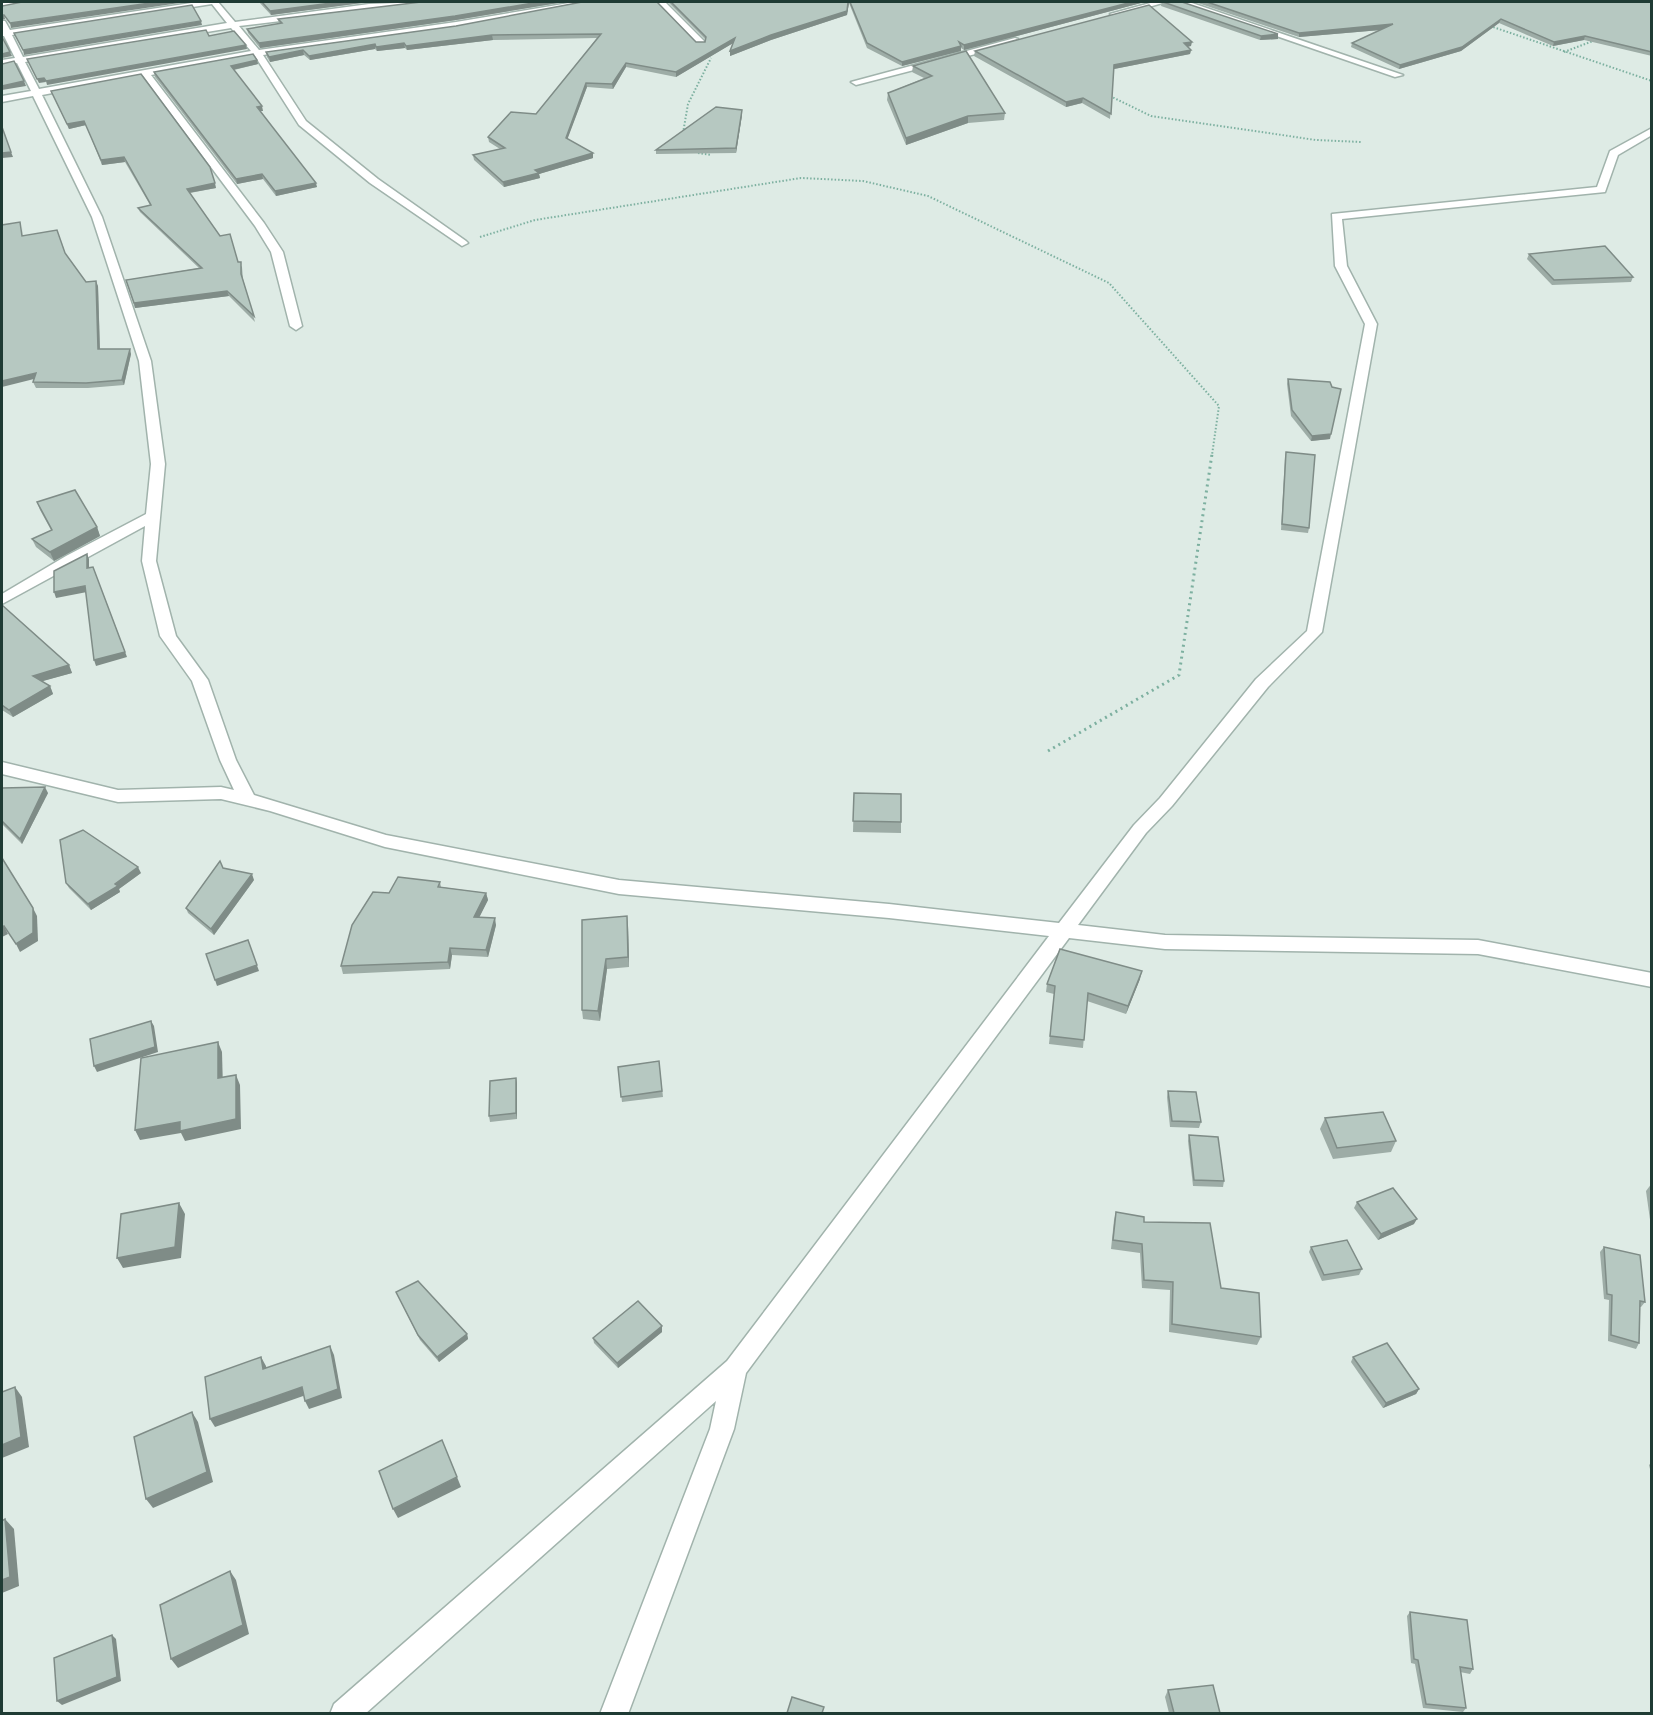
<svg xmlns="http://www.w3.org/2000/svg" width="1653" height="1715" viewBox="0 0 1653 1715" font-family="'Work Sans',sans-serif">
<rect width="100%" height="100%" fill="#deebe5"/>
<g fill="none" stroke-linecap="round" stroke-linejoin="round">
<defs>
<g id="minor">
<polygon points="2,2 30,2 2,8"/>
<path d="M 198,2 L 218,2 L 235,22 L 369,4 L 425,2 L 421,4 L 239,26 L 259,50 L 456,22 L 575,2 L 590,2 L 456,28 L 263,55 L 306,121 L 378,179 L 466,241 L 468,243 L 462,246 L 370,183 L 299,125 L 255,56 L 151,75 L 264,223 L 283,252 L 302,326 L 296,330 L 290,326 L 271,252 L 255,226 L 143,76 L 42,95 L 102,217 L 151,361 L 165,464 L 156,561 L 176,636 L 208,680 L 236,760 L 254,795 L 386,835 L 619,880 L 889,904 L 1059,923 L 1134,825 L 1160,798 L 1256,679 L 1307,631 L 1365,324 L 1335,266 L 1332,214 L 1597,187 L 1610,151 L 1652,128 L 1652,135 L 1618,155 L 1605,192 L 1342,219 L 1347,266 L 1377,324 L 1322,632 L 1268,687 L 1172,806 L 1146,833 L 1078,925 L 1165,935 L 1478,940 L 1652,973 L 1652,987 L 1478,954 L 1165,949 L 1069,938 L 746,1373 L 734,1429 L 628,1714 L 600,1714 L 710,1429 L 716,1401 L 365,1714 L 330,1714 L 334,1704 L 727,1361 L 1049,936 L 889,918 L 619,894 L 385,847 L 270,811 L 221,799 L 118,802 L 2,774 L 2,762 L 118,790 L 221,787 L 234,790 L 220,760 L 192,681 L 160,636 L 142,561 L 145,526 L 2,604 L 2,594 L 66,556 L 146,514 L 151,464 L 139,361 L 92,217 L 33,96 L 2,102 L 2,96 L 31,91 L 17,63 L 2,66 L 2,60 L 15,58 L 4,36 L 2,36 L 2,21 L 5,21 L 10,30 ZM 212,4 L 227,23 L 23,57 L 12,35 ZM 231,28 L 251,51 L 39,89 L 25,62 Z"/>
<polygon points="657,2 665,2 704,41 704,45 698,45"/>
<polygon points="1154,2 1166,2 1114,17 1110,14"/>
<polygon points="1178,2 1189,2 1403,75 1395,77"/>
<polygon points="1015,38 1018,39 1018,43 856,85 851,82"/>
</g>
</defs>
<!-- minor casing -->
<use href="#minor" stroke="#a1b3ac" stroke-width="3"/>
<!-- path-far1 -->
<g stroke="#7db0a0" stroke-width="2" stroke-dasharray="1.5 2" stroke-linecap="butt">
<polyline points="1490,26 1652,81"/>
<polyline points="1564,52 1593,41"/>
<polyline points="1110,96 1151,116 1316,140 1361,142"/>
<polyline points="683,133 688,104 711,58"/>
<polyline points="698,153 711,155"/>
<polyline points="480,237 535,220 801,178 863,181 928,196 1109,283 1219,406 1212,455"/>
</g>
<!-- path -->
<polyline stroke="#7db0a0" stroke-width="3" stroke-dasharray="2 4" stroke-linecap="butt" points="1048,751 1179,675 1212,454"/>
<!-- minor -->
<use href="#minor" fill="#fff" fill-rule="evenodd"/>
</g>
<!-- wall -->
<g fill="#9daca6">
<polygon points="259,2 381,2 369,2 271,15"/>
<polygon points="422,2 564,2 456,20 260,48 248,33 247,29 279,24 278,19"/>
<polygon points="582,2 696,42 705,42 706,40 668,2 1142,2 1141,3 964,50 961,48 961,51 902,66 867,48 849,3 847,15 771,40 730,56 733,43 676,77 626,67 613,89 587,87 567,139 593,153 593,158 539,174 540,178 504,187 474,160 473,155 500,149 489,142 488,137 536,114 597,38 493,40 407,50 405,48 377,51 375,49 310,60 304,55 270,62 267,57 266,52 456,26"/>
<polygon points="1162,2 1278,34 1278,39 1260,40 1161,6"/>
<polygon points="1195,2 1652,2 1652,56 1584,40 1553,46 1499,23 1461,51 1399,69 1351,47 1352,43 1381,30 1299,37"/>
<polygon points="1191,46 1188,47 1191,50 1190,54 1114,69 1110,119 1082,103 1066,107 974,56 975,51"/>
<polygon points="257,60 258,64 234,70 263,111 260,111 317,187 276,196 263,179 237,184 155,77 154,72"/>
<polygon points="913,66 1005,113 1004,120 968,123 906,145 887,100 888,93 924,78 912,72"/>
<polygon points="51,91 216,188 190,193 238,262 242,267 243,279 255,322 229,296 135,308 126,280 199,268 140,212 138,208 150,205 125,162 102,165 86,125 69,129"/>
<polygon points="742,115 736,153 656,154 656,150"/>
<polygon points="22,227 23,236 65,253 86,282 98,286 100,349 131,354 124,385 88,388 36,388 33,382 34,379"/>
<polygon points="1529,254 1633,277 1631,282 1552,285 1527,259"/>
<polygon points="1288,379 1330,439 1311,441 1291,416 1287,384"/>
<polygon points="1286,452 1309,528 1308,533 1281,530 1285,457"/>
<polygon points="37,502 97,527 100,536 54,561 36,547 32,539 51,530 40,510"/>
<polygon points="2,605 69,665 72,673 42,681 50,686 53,694 13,717 2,710"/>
<polygon points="2,788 48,793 22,844 2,824"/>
<polygon points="854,793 901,794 901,833 853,832"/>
<polygon points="141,873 119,889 120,892 91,910 69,888 66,883"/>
<polygon points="254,880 214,935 188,913 186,908"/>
<polygon points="440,882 441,887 486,893 488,900 479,917 496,925 488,957 452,955 450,969 343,974 341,966 389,893"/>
<polygon points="582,920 628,925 629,967 607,969 600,1021 583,1019 582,1010"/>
<polygon points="1140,979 1126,1014 1087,1001 1083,1048 1049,1044 1054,994 1046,992 1047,984"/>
<polygon points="659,1061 663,1097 622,1102 618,1067"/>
<polygon points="516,1078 517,1084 517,1119 490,1122 489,1116"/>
<polygon points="1168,1091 1201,1122 1199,1128 1170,1127 1167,1097"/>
<polygon points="1325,1118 1396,1141 1391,1152 1333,1159 1320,1129"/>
<polygon points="1189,1135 1224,1181 1223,1187 1193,1186 1188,1141"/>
<polygon points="1652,1183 1652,1234 1646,1191"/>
<polygon points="1357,1202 1414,1224 1378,1240 1354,1208"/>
<polygon points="1116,1212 1144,1222 1221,1288 1261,1337 1257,1345 1169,1332 1170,1290 1142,1288 1140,1253 1111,1249 1114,1220"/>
<polygon points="1311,1247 1362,1269 1359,1275 1322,1281 1309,1252"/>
<polygon points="1604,1247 1645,1302 1641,1307 1639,1307 1639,1343 1636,1349 1608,1341 1609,1300 1604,1299 1600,1252"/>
<polygon points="396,1292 467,1334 468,1339 439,1362 420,1340"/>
<polygon points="662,1332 618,1368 594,1343 593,1338"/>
<polygon points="1353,1357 1419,1389 1416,1394 1383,1408 1351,1362"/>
<polygon points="1652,1462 1652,1477 1649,1465"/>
<polygon points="1410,1612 1473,1669 1470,1674 1460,1672 1466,1708 1463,1712 1423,1708 1415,1664 1411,1663 1407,1616"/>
<polygon points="1168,1690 1220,1713 1169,1713 1165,1697"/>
</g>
<!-- shaded-wall -->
<g fill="#7f8c87">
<polygon points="157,2 186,2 11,28 10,23"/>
<polygon points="339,2 369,2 271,15 270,11"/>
<polygon points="539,2 564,2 456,20 260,48 259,43"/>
<polygon points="849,2 847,15 771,40 730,56 730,51"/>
<polygon points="1132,2 1142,2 1141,3 964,50 964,45"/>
<polygon points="2,15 4,15 5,19 2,20"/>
<polygon points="1501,19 1499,23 1461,51 1399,69 1400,65"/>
<polygon points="201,21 202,25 24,55 23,50"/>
<polygon points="1393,24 1392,29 1299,37 1299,33"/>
<polygon points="1278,34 1278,39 1260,40 1261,36"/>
<polygon points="492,35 493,40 407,50 406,46"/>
<polygon points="1585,36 1584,40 1553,46 1554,42"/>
<polygon points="735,38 735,42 676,77 676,72"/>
<polygon points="1192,42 1191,46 1184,47 1184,43"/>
<polygon points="404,43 405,48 377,51 376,47"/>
<polygon points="375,44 375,49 310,60 309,56"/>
<polygon points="246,45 247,49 47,85 46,81"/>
<polygon points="961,46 961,51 902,66 902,62"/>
<polygon points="303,50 304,55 270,62 269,57"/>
<polygon points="1191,50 1190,54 1114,69 1114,65"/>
<polygon points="10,52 12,56 2,58 2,54"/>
<polygon points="257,60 258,64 232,70 231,66"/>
<polygon points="626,63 626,67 613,89 612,84"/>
<polygon points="44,78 46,82 39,83 37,79"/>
<polygon points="24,81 26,86 2,90 2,86"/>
<polygon points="586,83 587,87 566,143 566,138"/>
<polygon points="1083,98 1082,103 1066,107 1066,102"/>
<polygon points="262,106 263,111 258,111 257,107"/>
<polygon points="742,110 742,115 736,153 736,148"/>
<polygon points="968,116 968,123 906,145 906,138"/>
<polygon points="84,121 86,125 69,129 67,124"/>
<polygon points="11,152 13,157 2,158 2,153"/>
<polygon points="593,153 593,158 539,174 540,178 504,187 503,182 535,170"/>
<polygon points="124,157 125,162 102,165 101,160"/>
<polygon points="262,174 263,179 237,184 236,179"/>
<polygon points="215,183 216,188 188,193 187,189"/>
<polygon points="316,183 317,187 276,196 275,191"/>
<polygon points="96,281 98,286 100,355 98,349"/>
<polygon points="227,291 229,296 135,308 134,303"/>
<polygon points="130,349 131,354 124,385 122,380"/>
<polygon points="36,373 38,378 2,387 2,381"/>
<polygon points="1331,434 1330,439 1311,441 1312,436"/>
<polygon points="97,527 100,536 54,561 50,552"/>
<polygon points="87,554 89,559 89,574 87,568"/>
<polygon points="93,567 127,657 96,666 94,660"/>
<polygon points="85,586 87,592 56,598 54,592"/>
<polygon points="69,665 72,673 36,683 33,676"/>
<polygon points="50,686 53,694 13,717 9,710"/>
<polygon points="45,787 48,793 22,844 20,839"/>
<polygon points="138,867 141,873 119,889 120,892 91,910 88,904"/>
<polygon points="252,874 254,880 214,935 211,929"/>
<polygon points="486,893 488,900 476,924 474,917"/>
<polygon points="33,908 37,916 38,941 20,952 16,944"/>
<polygon points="627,916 628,925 629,967 628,957"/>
<polygon points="495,918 496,925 488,957 486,950"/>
<polygon points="4,926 8,934 2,937 2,927"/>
<polygon points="248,940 259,971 217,986 215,980"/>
<polygon points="450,948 452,955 450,969 448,962"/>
<polygon points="606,959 607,969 600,1021 598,1011"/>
<polygon points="1142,971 1140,979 1126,1014 1128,1006"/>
<polygon points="151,1021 154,1026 158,1052 97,1072 94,1066"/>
<polygon points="218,1042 222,1052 223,1089 218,1078"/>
<polygon points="236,1075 240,1085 241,1129 185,1141 181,1133 140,1140 135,1130"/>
<polygon points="516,1078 517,1084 517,1119 516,1113"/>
<polygon points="179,1203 185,1214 181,1258 123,1268 117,1258"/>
<polygon points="1417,1219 1414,1224 1378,1240 1381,1234"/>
<polygon points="662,1326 662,1332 618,1368 617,1363"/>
<polygon points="467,1334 468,1339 439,1362 437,1357"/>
<polygon points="330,1346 334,1355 342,1398 309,1409 305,1401"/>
<polygon points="261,1357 266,1366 268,1378 263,1369"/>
<polygon points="15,1387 22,1397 29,1447 2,1458 2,1445"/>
<polygon points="302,1387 306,1395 215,1427 210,1419"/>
<polygon points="1419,1389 1416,1394 1383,1408 1386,1403"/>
<polygon points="192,1412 198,1422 213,1482 153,1508 146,1499"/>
<polygon points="457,1477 461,1487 398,1518 393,1509"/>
<polygon points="5,1519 14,1529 19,1586 2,1593"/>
<polygon points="230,1571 236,1580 249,1634 178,1668 171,1659"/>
<polygon points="112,1635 116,1639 121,1681 62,1705 57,1701"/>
</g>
<!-- building -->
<g fill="#b6c8c1" stroke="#7f8c87" stroke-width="1.5">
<polygon points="22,2 157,2 10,23 4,15 2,15 2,6"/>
<polygon points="262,2 339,2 270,11"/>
<polygon points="421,2 539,2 455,16 259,43 247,29 282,23 278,19"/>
<polygon points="582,2 657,2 696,42 705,42 706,37 671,2 848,2 847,11 771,35 730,51 735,38 676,72 626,63 612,84 586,83 566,138 593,153 535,170 539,173 503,182 473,155 505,148 488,137 511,112 536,114 601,34 492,35 406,46 404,43 376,47 375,44 309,56 303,50 269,57 266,52 456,26"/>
<polygon points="850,2 1132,2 964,45 959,42 961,46 902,62 867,43"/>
<polygon points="1163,2 1182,2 1278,34 1261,36"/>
<polygon points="1207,2 1652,2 1652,52 1585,36 1554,42 1501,19 1462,47 1400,65 1352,43 1393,24 1299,33"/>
<polygon points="192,5 201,21 23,50 14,33"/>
<polygon points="1149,5 1192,42 1184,43 1191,50 1114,65 1111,114 1083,98 1066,102 975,51"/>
<polygon points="206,30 209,36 234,31 246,45 46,81 44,78 37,79 27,59"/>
<polygon points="2,37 10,52 2,54"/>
<polygon points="966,51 1005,113 968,116 906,138 888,93 932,76 913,66"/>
<polygon points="253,54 257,60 231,66 262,106 257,107 316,183 275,191 262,174 236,179 154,72"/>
<polygon points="14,61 24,81 2,86 2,64"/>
<polygon points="141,74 210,167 215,183 187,189 220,236 230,234 238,262 241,262 241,274 254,316 227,291 134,303 126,280 202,268 138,208 151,205 124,157 101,160 84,121 67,124 51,91"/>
<polygon points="716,107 742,110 736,148 656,150"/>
<polygon points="2,127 11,152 2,153"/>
<polygon points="20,222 22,236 57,230 65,253 86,282 96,281 98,349 130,349 122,380 86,383 33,382 36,373 2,381 2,225"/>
<polygon points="1605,246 1633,277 1554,280 1529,254"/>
<polygon points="1288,379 1330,382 1332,387 1341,389 1331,434 1312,436 1292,410"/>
<polygon points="1286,452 1315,455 1309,528 1282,524"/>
<polygon points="75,490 97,527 50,552 32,539 52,530 37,502"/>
<polygon points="87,554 87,568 93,567 125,652 94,660 85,586 54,592 54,571"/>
<polygon points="2,605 69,665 33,676 50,686 9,710 2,705"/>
<polygon points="45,787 20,839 2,821 2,788"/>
<polygon points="854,793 901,794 901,822 853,821"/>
<polygon points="83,830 138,867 115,884 118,886 88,904 66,883 60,840"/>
<polygon points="2,858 33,908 33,933 16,944 4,926 2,927"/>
<polygon points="220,861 223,868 252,874 211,929 186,908"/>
<polygon points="398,877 440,882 438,887 486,893 474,917 495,918 486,950 450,948 448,962 341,966 352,925 373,892 389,893"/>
<polygon points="627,916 628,957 606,959 598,1011 582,1010 582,920"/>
<polygon points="248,940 257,965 215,980 206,954"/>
<polygon points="1060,949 1142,971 1128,1006 1088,993 1084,1040 1050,1036 1055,986 1047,984"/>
<polygon points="151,1021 155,1047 94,1066 90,1039"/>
<polygon points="218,1042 218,1078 236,1075 236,1119 180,1131 180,1122 135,1130 141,1058"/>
<polygon points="659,1061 662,1091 621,1097 618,1067"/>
<polygon points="516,1078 516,1113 489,1116 490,1081"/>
<polygon points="1168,1091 1196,1092 1201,1122 1172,1121"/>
<polygon points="1383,1112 1396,1141 1337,1148 1325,1118"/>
<polygon points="1189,1135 1218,1137 1224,1181 1194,1180"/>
<polygon points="1393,1188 1417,1219 1381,1234 1357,1202"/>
<polygon points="179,1203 175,1247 117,1258 121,1214"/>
<polygon points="1116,1212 1144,1217 1144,1222 1210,1223 1221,1288 1259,1293 1261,1337 1172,1324 1173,1282 1144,1280 1142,1244 1113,1240"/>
<polygon points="1347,1240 1362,1269 1324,1275 1311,1247"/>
<polygon points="1604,1247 1640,1255 1645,1302 1640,1301 1639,1343 1611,1335 1612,1295 1607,1294"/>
<polygon points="418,1281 467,1334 437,1357 418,1335 396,1292"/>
<polygon points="638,1301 662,1326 617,1363 593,1338"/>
<polygon points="1387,1343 1419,1389 1386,1403 1353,1357"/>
<polygon points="330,1346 338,1389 305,1401 302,1387 210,1419 205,1377 261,1357 263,1369"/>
<polygon points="15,1387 21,1437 2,1445 2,1392"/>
<polygon points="192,1412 207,1472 146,1499 134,1437"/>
<polygon points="442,1440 457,1477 393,1509 379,1471"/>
<polygon points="5,1519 10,1577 2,1580 2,1521"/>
<polygon points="230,1571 243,1625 171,1659 160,1605"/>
<polygon points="1410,1612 1467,1620 1473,1669 1460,1667 1466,1708 1426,1704 1418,1660 1414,1659"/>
<polygon points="112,1635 117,1677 57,1701 54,1658"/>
<polygon points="1213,1685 1220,1713 1174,1713 1168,1690"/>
<polygon points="792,1697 824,1707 822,1713 787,1713"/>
</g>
<!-- border -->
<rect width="1653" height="1715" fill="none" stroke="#1f3b34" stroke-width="6"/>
</svg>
